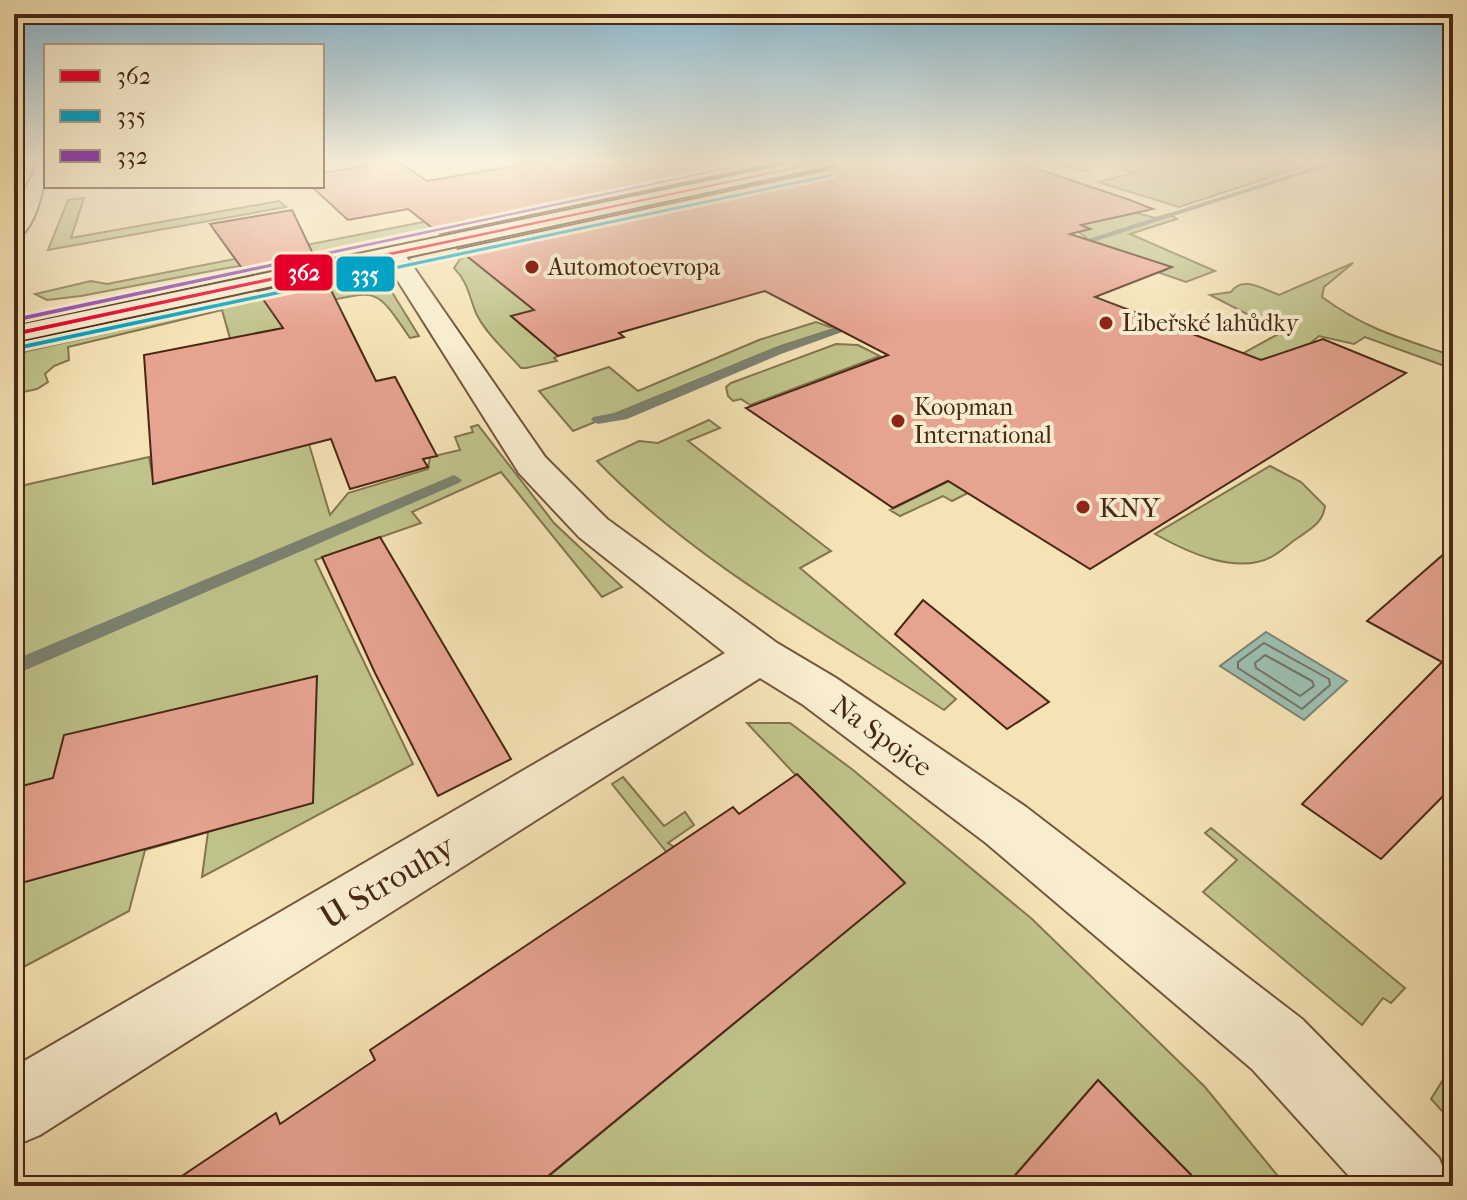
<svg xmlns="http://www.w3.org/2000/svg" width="1467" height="1200" viewBox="0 0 1467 1200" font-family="'IM FELL French Canon',serif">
<rect width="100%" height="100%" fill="#f5e3b5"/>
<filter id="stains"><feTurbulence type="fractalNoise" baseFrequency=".0025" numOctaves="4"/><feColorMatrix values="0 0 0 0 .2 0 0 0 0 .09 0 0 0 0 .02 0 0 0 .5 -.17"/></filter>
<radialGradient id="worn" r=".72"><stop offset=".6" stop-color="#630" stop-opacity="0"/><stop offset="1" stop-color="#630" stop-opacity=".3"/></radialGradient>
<!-- green -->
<g fill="#c0c38b" stroke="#847550" stroke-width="2">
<path d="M 920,161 L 935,161 L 1103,220 L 1136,213 L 1156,218 L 1169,214 L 1177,219 L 1130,234 L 1215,271 L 1186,282 L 1160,273 L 1170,267 L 924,300 L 781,346 L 573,431 L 539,391 L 609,367 L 638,391 L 759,340 L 816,322 L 830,327 L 843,323 L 966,271 L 534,310 L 512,317 L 558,356 L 554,358 L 557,361 L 526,368 L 521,368 C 506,351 486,334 476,313 C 469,296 468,282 454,268 L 460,259 L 473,252 L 802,177 L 829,170 L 1029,251 L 1086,237 L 1078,232 L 1090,229 Z"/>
<polygon points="1061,161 1320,161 1179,207 1098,182 1134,173 1102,163 1083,166 1089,170 1081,171 1051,163"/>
<polygon points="84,198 71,238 279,201 286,207 48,250 68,200"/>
<polygon points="469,213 517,213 324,253 227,268 81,296 47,300 35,294 91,281 107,284"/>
<path d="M 1353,263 L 1324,287 L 1322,297 C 1367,330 1401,338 1453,356 L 1453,369 L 1365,337 L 1354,344 L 1319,336 L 1312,342 L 1337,351 L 1297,378 L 1238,356 L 1282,332 L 1210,295 L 1231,292 C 1242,275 1263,289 1279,295 Z"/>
<path d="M 347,279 L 369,279 L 387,284 L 419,336 L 410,338 C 374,285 379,291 317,303 L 309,444 L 330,515 L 348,493 L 428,469 L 430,457 L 460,450 L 455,437 L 473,432 L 471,427 L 478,425 L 554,523 L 622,587 L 602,597 L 501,472 L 412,512 L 421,523 L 315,560 L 413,764 L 202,877 L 208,832 L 145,850 L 129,911 L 14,972 L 14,445 L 16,487 L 149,457 L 154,484 L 263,456 L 222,310 L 68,347 L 69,360 L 54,366 L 45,374 L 48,382 L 37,389 L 14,394 L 14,357 L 27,351 Z"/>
<polygon points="836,344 858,345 880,356 750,405 741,399 733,401 728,396 726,387 731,383"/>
<polygon points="1122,396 1156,398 952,501 943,496 900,516 890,510"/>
<path d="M 709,420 L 720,428 L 688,441 L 831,551 L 800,568 L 956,699 L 944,710 C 825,633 696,563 597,461 L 639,441 L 658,443 Z"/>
<path d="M 1270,466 L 1301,482 L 1325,506 C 1323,522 1312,528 1299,537 C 1290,543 1282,551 1273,556 C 1237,576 1187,552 1155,534 Z"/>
<polygon points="747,723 790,723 853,770 1032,919 1205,1087 1286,1186 1202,1186 1098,1080 1005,1186 537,1186 900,887"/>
<polygon points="623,777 664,826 685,812 694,825 668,843 674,847 672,859 612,784"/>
<polygon points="1211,828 1405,988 1391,1003 1383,998 1362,1025 1203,892 1237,860 1205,833"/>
<polygon points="1453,1064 1453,1123 1431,1099"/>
</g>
<!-- water -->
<polygon fill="#9cbeaf" stroke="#7b8271" stroke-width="2" points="1266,632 1347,681 1304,720 1220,666"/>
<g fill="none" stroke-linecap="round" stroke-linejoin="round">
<!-- shore -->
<g stroke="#727262" stroke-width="2">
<polygon points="1264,643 1329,679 1330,685 1302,709 1238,668 1238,662"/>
<polygon points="1265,655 1312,681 1314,686 1300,696 1256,668 1255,663"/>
</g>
<!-- stream -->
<g fill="#7b8271" fill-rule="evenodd">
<polygon points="1333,161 1344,161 1071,249 1063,247"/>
<polygon points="857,321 867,323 781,354 627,419 598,424 591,420 593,417 619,412 773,348"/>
<polygon points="454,475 462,480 459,483 14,675 14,660"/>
</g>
</g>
<!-- building -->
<g fill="#e6a390" stroke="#492715" stroke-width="2">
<polygon points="397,161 427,181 543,161 789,161 440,234 408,209 348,220 311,186 322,186 322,173"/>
<polygon points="840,161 1013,161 1130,200 1153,209 1081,225 1090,229 1070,234 1172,267 1095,297 1261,360 1323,339 1406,373 1090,569 948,481 893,508 746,408 888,355 765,291 619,333 624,337 558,356 511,316 534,310 458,249 829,169"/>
<polygon points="292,210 316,260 246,274 210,224"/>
<polygon points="325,278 376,381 395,377 437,456 423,459 428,467 350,489 331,439 153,484 144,355 283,328 258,292"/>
<polygon points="380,537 511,759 438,796 375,673 322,557"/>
<polygon points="1453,546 1453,786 1381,859 1302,804 1442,662 1367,621"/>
<polygon points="923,600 1049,702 1007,729 895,634"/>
<polygon points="317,676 313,803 14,885 14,788 53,778 64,735"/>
<polygon points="797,774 905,883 536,1186 167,1186 276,1113 280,1124 375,1060 370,1050 733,807 739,814"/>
<polygon points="1098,1080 1202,1186 1006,1186"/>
</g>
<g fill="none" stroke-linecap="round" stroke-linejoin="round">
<defs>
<g id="minor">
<path d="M 40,161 L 46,161 C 46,181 36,233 14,239 L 14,210 Z"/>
<polygon points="393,247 401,249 545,457 607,519 777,643 836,678 1026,807 1302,1019 1439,1158 1450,1186 1358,1186 1252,1069 986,843 802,704 760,678 40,1135 14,1146 14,1067 725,653 579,537 519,473 381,254 385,249"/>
</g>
<polygon id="secondary" points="803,161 837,161 828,166 14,342 14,326"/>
</defs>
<!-- minor casing -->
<use href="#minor" stroke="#74563d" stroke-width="4"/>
<!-- secondary casing -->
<use href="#secondary" stroke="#492715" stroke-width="4"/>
<!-- minor -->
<use href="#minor" fill="#f8edcf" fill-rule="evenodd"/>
<!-- secondary -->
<use href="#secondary" fill="#f8edcf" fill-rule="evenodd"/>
<defs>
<polygon id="bus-1" points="823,161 830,161 14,336 14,332"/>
<polygon id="bus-2" points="831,174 833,176 17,350 14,348 17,346"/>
<polygon id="bus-3" points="757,161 764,161 14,322 14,318"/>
</defs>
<!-- bus-1 casing -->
<use href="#bus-1" stroke="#f8edcf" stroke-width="6"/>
<!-- bus-2 casing -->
<use href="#bus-2" stroke="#f8edcf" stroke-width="6"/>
<!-- bus-3 casing -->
<use href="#bus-3" stroke="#f8edcf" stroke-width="6"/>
<!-- bus-1 -->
<use href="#bus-1" fill="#e4002b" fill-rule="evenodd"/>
<!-- bus-2 -->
<use href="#bus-2" fill="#04a2c5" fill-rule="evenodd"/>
<!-- bus-3 -->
<use href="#bus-3" fill="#8e44ad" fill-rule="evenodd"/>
</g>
<!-- sky -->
<linearGradient id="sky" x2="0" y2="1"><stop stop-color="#89b8d1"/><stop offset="0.49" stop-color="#faf2de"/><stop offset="1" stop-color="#faf2de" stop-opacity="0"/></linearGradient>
<rect width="1467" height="329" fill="url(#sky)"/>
<!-- markers -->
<g fill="#8f2418" stroke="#f8edcf" stroke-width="3">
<circle cx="532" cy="267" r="8"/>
<circle cx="1106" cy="323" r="8"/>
<circle cx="898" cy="421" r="8"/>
<circle cx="1083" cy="507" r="8"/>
</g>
<g text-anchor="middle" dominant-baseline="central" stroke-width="8" stroke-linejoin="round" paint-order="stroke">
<!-- far-poi labels -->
<g font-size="24" fill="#492715" stroke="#f8edcf" text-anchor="start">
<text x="548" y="267">Automotoevropa</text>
<text x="1122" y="323">Libeřské lahůdky</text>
<text x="914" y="407">Koopman<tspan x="914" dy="28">International</tspan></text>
</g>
<!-- poi labels -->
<g font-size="28" fill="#492715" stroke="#f8edcf" text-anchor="start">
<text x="1099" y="507">KNY</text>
</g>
<!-- street labels -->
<g font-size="28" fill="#492715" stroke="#f8edcf">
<text transform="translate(882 736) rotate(36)">Na Spojce</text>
</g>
<!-- near-street labels -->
<g font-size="34" fill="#492715" stroke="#f8edcf">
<text transform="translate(387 882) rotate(-31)">U Strouhy</text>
</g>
</g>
<g stroke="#f8edcf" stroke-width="3">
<rect x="273" y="253" width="61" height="39" rx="8" fill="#e4002b"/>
<rect x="335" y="255" width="61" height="38" rx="8" fill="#04a2c5"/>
</g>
<g font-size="22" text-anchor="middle" font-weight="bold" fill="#fff">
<text x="304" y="280">362</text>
<text x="365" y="282">335</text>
</g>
<!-- margin -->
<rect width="1467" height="1200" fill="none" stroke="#f5e3b5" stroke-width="48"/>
<rect x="16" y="16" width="1435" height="1168" fill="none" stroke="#492715" stroke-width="4"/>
<rect x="24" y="24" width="1419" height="1152" fill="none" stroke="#492715" stroke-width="2"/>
<!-- legend -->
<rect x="44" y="44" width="280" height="144" fill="#f8edcf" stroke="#b29e85" stroke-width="2"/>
<rect x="60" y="70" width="40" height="12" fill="#e4002b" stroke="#b29e85" stroke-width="2"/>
<text x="116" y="84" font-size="24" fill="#492715">362</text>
<rect x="60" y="110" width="40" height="12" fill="#04a2c5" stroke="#b29e85" stroke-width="2"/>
<text x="116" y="124" font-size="24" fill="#492715">335</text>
<rect x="60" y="150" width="40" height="12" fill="#8e44ad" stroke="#b29e85" stroke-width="2"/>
<text x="116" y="164" font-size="24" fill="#492715">332</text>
<rect width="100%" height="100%" filter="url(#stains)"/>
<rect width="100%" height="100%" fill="url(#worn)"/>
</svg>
